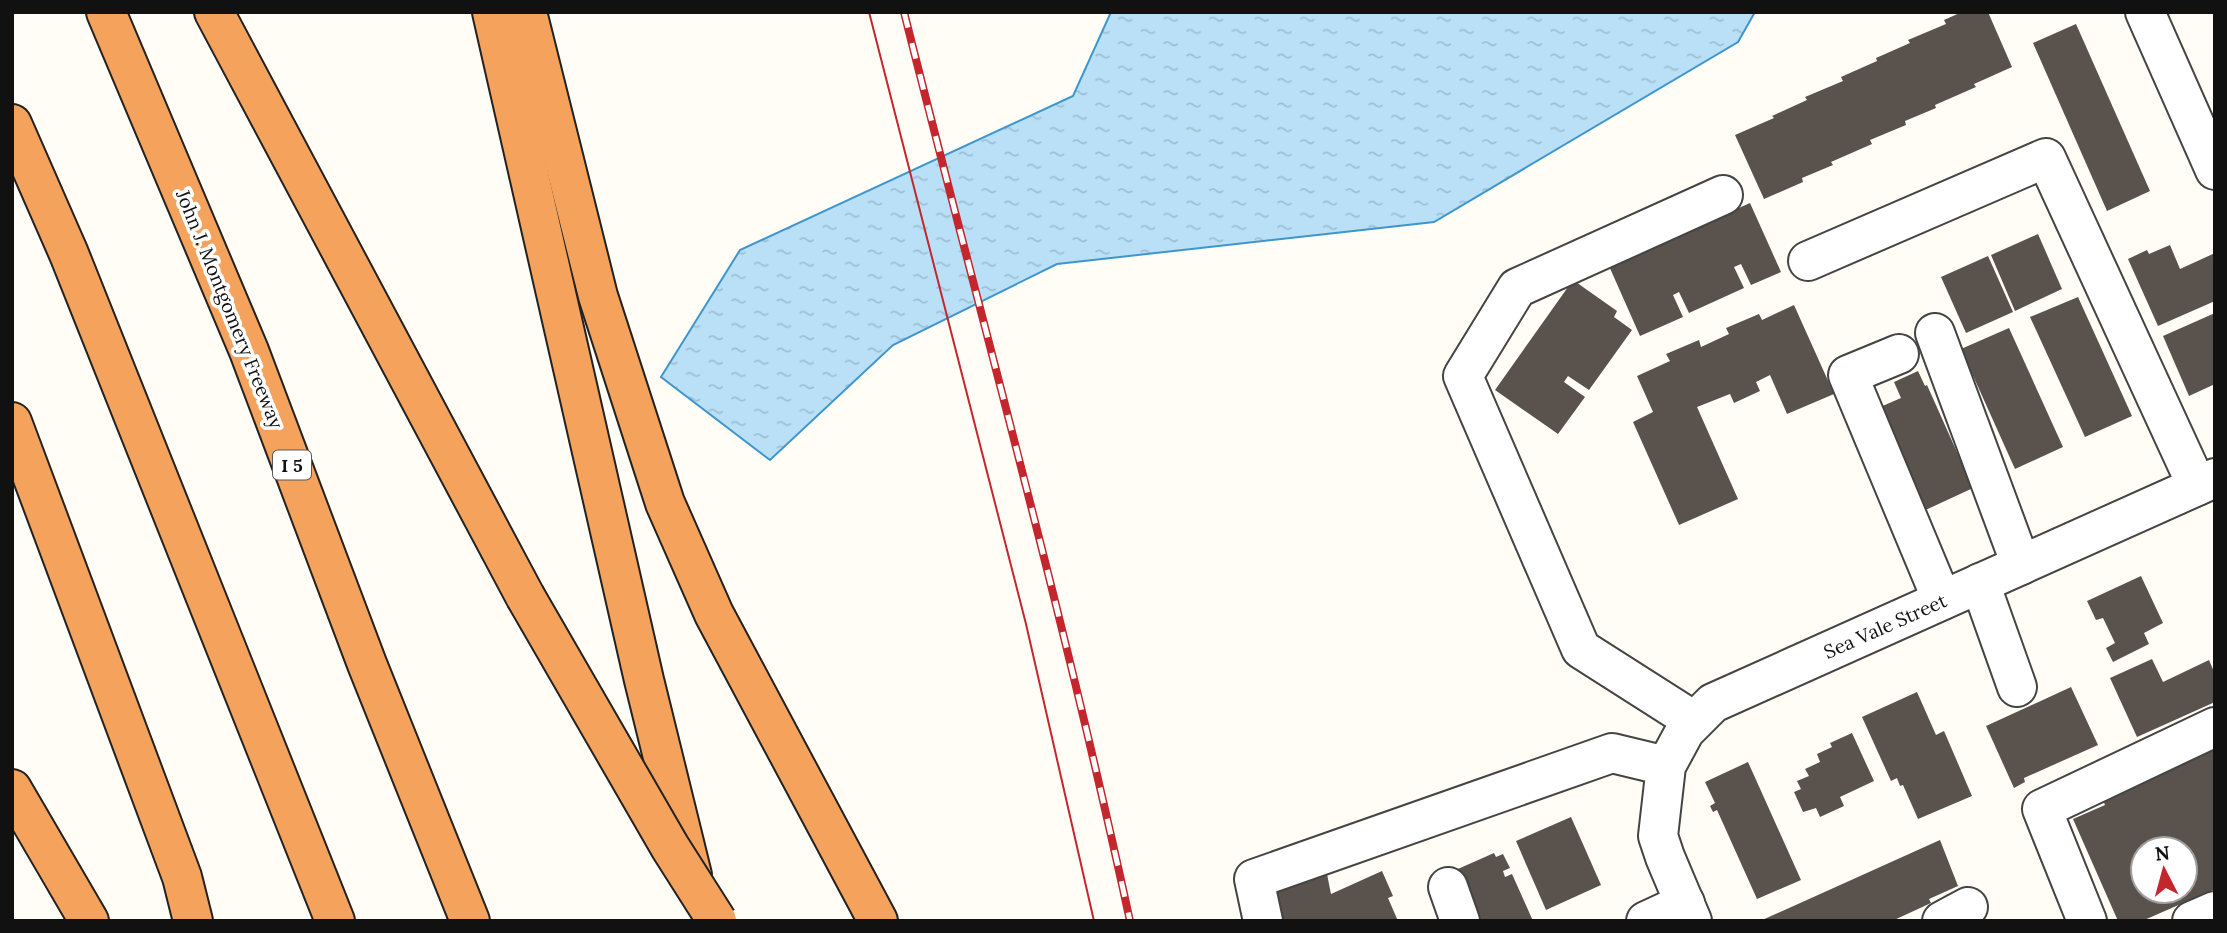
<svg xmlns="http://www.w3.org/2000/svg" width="2227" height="933" viewBox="0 0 2227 933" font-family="Lora,serif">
<defs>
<pattern id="water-ripples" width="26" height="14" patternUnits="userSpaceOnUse" patternTransform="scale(1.75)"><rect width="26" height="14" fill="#b9e0f7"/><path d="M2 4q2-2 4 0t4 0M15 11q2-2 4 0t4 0" fill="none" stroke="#9ebfd3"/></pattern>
</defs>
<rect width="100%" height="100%" fill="#fffdf5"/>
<!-- water -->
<polygon fill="url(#water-ripples)" stroke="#3f96cf" stroke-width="2" points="1111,12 1755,12 1738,42 1434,222 1057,264 893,345 770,460 661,377 740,250 1073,96"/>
<!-- building -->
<g fill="#5a524d" fill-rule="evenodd">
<polygon points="1962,12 1988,12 2012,67 1974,84 1976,87 1935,105 1936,108 1905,121 1906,125 1870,140 1872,144 1831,162 1833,165 1802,178 1803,182 1764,199 1735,135 1774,118 1772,116 1807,100 1805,97 1843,81 1841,77 1877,61 1876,58 1910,43 1908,40 1946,24 1944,20"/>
<polygon points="2076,24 2150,191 2107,211 2033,43"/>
<polygon points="1750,203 1781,272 1751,285 1741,264 1734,267 1744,288 1689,313 1679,292 1673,295 1683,317 1640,336 1609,266"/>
<polygon points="2038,234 2062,289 2015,311 1991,255"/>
<polygon points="2170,245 2180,269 2215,253 2215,301 2158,326 2128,259 2147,250 2149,254"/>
<polygon points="1988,256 2013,312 1966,333 1941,277"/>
<polygon points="1573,280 1617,311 1614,317 1632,330 1589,390 1568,376 1564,382 1585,397 1558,434 1495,390"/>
<polygon points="2078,297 2132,416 2085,437 2030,317"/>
<polygon points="1794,305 1834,394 1787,414 1770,375 1756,382 1760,391 1734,403 1730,394 1697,407 1738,499 1679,525 1633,422 1653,412 1637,376 1670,361 1666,354 1699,340 1701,347 1729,334 1726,328 1759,314 1762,320"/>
<polygon points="2215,313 2215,384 2189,396 2163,336"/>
<polygon points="2009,328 2063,447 2015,469 1961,349"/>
<polygon points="1918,371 1925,386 1927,385 1973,488 1917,514 1871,411 1901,398 1894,382"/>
<polygon points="2141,576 2163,623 2144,633 2149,644 2113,662 2106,648 2115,643 2103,618 2096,620 2087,601"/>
<polygon points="2152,659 2163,682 2209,660 2215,674 2215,702 2137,737 2110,678"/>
<polygon points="2071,687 2098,745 2024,778 2025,782 2014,788 1986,726"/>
<polygon points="1917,692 1936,735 1944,731 1972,796 1918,819 1903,785 1900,786 1897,778 1891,781 1862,717"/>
<polygon points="1852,733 1874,781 1840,797 1844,806 1820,817 1816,808 1803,812 1794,792 1801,789 1797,781 1809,776 1805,769 1820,762 1817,754 1832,747 1830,743"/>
<path d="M 2215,742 L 2215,889 L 2142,921 L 2118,921 L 2073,819 L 2105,805 L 2100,793 ZM 2143,849 L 2185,849 L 2185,891 L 2143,891 Z"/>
<polygon points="1748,762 1801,880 1757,899 1717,810 1713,812 1710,806 1715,803 1705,782"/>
<polygon points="1571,817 1601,885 1546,910 1516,841"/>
<polygon points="1940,840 1958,886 1929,899 1931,903 1892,921 1760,921"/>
<polygon points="1494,853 1496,857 1503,854 1510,868 1503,871 1505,877 1512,874 1533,921 1473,921 1451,872"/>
<polygon points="1382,871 1393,896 1388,898 1398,921 1274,921 1271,886 1327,874 1331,894"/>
</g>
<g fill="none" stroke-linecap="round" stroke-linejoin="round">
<defs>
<g id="minor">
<polyline points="2145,12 2215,170"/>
<polyline points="1808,261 2046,158 2197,486"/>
<polyline points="1935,333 2021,565"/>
<polyline points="1899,354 1848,375 1942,600"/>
<polyline points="1980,583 2017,687"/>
<polyline points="1694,721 1581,649 1463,376 1517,288 1723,195"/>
<polyline points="1448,887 1460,921"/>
<polyline points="1263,921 1254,879 1612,753 1666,766"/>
<polyline points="1646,921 1685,903"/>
<polyline points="1692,921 1665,857 1658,836 1666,766 1685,731 1713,703 2215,478"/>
<polyline points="1942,921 1968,907"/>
<polyline points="2087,921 2042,809 2215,727"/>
<polyline points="2192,921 2215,911"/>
</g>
<g id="highway">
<polyline points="106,12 249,351 367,664 470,921"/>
<polyline points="214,12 525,596"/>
<polyline points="492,12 644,680 692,875"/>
<polyline points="527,12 598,296 665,503 714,614 878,921"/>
<polyline points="12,124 69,254 335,921"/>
<polyline points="12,422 182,877 193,921"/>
<polyline points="12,789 89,921"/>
</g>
</defs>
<!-- minor casing -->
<use href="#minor" stroke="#444" stroke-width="42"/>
<!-- highway casing -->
<use href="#highway" stroke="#222" stroke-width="42"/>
<!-- minor -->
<use href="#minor" stroke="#fff" stroke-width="38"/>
<!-- highway -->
<use href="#highway" stroke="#f5a25d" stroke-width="38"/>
<!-- tram -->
<polyline stroke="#c4262e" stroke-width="2" points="869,12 1026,624 1094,921"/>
<defs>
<path id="rail" d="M 904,12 C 980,315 1064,616 1130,921"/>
</defs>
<!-- rail casing -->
<use href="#rail" stroke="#c4262e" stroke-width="8"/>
<!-- rail -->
<use href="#rail" stroke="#fff" stroke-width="5" stroke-dasharray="16" stroke-linecap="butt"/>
<defs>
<polyline id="highway-bridge" points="525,596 670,847 717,921"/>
</defs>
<!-- highway-bridge casing -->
<use href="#highway-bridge" stroke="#222" stroke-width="42" stroke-linecap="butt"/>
<!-- highway-bridge -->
<use href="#highway-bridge" stroke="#f5a25d" stroke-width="38"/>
</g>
<g text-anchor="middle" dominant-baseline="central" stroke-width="7" stroke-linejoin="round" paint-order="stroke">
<!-- shield labels -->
<rect fill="#fff" stroke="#585858" stroke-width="2" x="273" y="450.5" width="38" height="29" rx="5"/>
<g font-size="18" font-weight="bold" fill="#111">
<text x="292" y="465">I 5</text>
</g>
<!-- street labels -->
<g font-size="19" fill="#111" stroke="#fff">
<text transform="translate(230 309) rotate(68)">John J. Montgomery Freeway</text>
<text transform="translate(1885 626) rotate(-24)">Sea Vale Street</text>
</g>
</g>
<!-- border -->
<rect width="2227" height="933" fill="none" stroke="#111111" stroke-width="28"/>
<!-- north arrow -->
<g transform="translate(2164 870) rotate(354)"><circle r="33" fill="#ffffff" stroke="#a0a0a0" stroke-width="2"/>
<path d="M0-5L12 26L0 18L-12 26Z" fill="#c4262e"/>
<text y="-10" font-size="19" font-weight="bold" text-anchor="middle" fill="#111111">N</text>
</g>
</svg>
